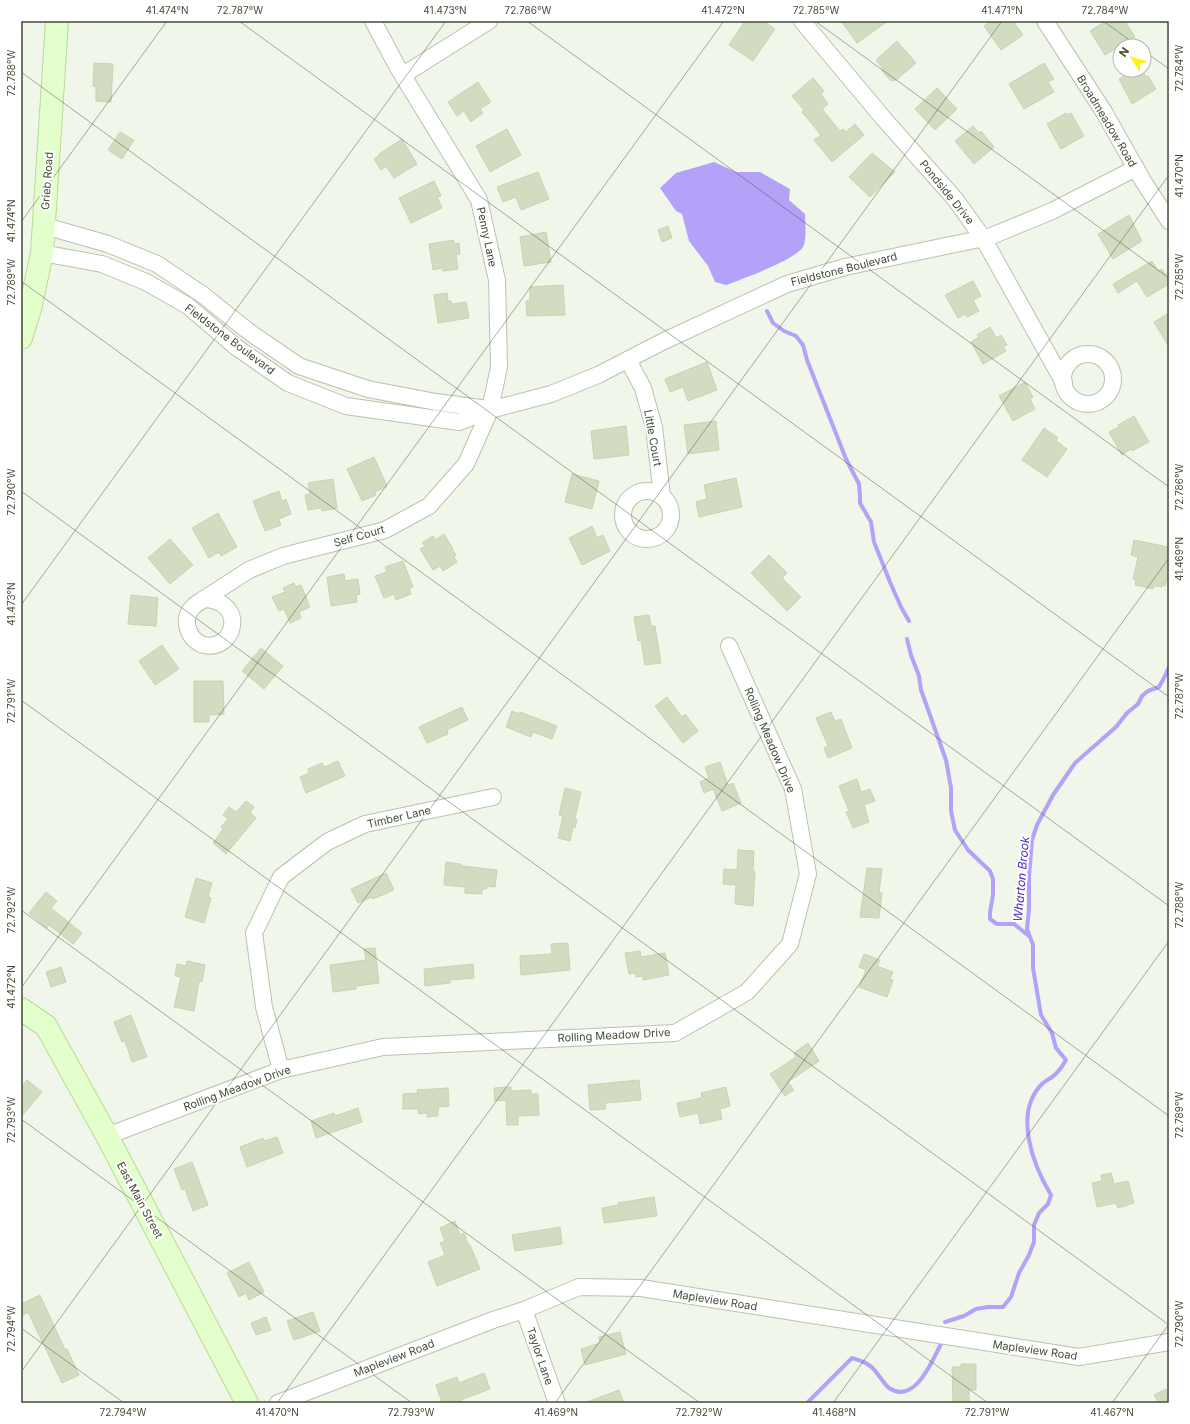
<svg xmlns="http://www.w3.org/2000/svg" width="1190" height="1424" viewBox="0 0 1190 1424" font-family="Inter,sans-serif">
<rect width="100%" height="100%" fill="#f0f6ea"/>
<!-- water -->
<path fill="#b4a2f8" d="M 714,162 L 736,172 L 760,172 L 790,189 L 789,200 L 805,214 C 805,222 807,240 803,247 C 795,260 742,279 726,285 L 715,282 L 708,266 L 689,241 L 682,214 L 676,211 L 660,188 L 676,173 Z"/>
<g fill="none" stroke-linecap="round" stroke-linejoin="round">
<!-- stream -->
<g stroke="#b4a2f8" stroke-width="4">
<polyline points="767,311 773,323 784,331 796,336 803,345 807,360 846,459 859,484 860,496 860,503 871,522 874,542 890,582 901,607 909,621"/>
<polyline points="907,639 911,655 919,676 921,690 946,760 951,788 951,811 955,830 968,850 990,871 993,879 993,895 990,912 990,919 997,924 1014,924 1029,936"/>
<path d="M 945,1322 L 964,1316 L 976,1309 L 988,1307 L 1003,1307 L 1011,1297 L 1019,1273 L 1029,1255 L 1034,1242 L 1034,1225 L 1039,1213 L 1048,1204 L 1051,1195 C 1033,1165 1013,1113 1042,1084 C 1045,1081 1049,1079 1052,1077 C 1058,1073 1062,1067 1066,1060 L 1056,1048 L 1052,1033 L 1041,1015 L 1033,968 L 1033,945 L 1027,929 L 1029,909 L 1029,876 L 1032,840 L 1037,825 L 1053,795 L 1075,763 L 1116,727 L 1127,713 L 1138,704 L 1142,696 L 1148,691 L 1159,687 L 1165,676 L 1169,667"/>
<path d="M 807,1403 L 852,1358 C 865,1362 871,1364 879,1376 C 882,1379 885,1385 889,1388 C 915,1405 932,1361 941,1344"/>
</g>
</g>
<!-- building -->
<g fill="#d1dcc1" stroke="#c6d5b1">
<polygon points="745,21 763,21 775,29 753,61 729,45"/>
<polygon points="841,21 888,21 857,43"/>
<polygon points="992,21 1013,21 1023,35 1001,50 984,26"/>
<polygon points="1106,21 1125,21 1135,37 1105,55 1090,31"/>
<polygon points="897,41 916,63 895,81 893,80 891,81 882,71 883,69 876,60"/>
<polygon points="94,63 113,64 111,102 96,101 96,87 93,86"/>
<polygon points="1044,63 1054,79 1048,82 1054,92 1024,109 1009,84"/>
<polygon points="1134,70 1142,70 1146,77 1148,76 1156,89 1132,104 1119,79"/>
<polygon points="813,78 824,91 821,94 828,104 822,109 840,131 843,129 846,132 855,124 864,135 832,162 814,140 821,135 802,112 804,110 792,96"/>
<polygon points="478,82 491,102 480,109 483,113 471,122 464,111 457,116 448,102"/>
<polygon points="937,88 957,109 935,130 915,109"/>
<polygon points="1066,113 1067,115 1071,113 1084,136 1061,149 1047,124"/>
<polygon points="973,126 979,133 981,131 994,147 974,164 955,141"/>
<polygon points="507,129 521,155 490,172 476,146"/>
<polygon points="120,132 134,140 122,159 108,150"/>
<polygon points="402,139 417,164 394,178 386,166 381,170 374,159 380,155 379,154"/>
<polygon points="872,153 895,172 870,197 849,177"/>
<polygon points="538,172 549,199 521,210 516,197 503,202 497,187"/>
<polygon points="434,181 441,196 437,197 442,208 411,223 399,198"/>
<polygon points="1129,215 1142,241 1113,259 1098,234"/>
<polygon points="668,226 672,238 662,242 658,230"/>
<polygon points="546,232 551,262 524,266 520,237"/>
<polygon points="454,240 454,244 459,243 460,254 456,255 458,269 443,271 442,268 433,270 429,244"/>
<polygon points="1152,261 1158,271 1162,269 1169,280 1169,284 1147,297 1137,281 1118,293 1113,284"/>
<polygon points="973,281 981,296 973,300 979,311 967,317 966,314 958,318 945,295"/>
<polygon points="563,285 565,315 527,316 526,301 530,300 530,287"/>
<polygon points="447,293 448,301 451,301 452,304 466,302 469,318 438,323 434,295"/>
<polygon points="1169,313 1169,347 1154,322"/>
<polygon points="990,327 996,338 1001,335 1007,345 1003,346 1006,351 983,364 971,342 979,337 977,335"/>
<polygon points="707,362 717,390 688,401 683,387 670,392 665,379"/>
<polygon points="1025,382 1033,397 1030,399 1035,409 1013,421 999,396"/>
<polygon points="1134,416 1149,442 1132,451 1131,449 1122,455 1109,432 1119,427 1118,425"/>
<polygon points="716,421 719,450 688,454 684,425"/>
<polygon points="626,426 629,455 594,459 591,431"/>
<polygon points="1044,428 1058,438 1056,441 1067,449 1047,477 1022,460"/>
<polygon points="374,457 387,486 375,492 376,495 362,501 347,469"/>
<polygon points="572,474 599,481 592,509 565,502"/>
<polygon points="736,478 742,507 699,517 696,502 707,499 704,485"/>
<polygon points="333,479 337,508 322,511 321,508 308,510 305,495 310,494 308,483"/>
<polygon points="279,491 282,501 286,499 291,514 279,519 281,525 265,531 253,501"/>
<polygon points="218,513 237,547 221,556 219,552 209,558 192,528"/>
<polygon points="592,526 597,538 603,535 610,551 582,565 569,538"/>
<polygon points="444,534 453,549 452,549 456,555 454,557 457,562 443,571 440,566 433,570 420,549 425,546 422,543 433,536 435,540"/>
<polygon points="170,539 193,565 170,584 148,558"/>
<polygon points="1134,540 1168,547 1166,556 1169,557 1169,580 1167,579 1165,586 1162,585 1162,587 1154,586 1153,589 1135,585 1136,579 1133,579 1138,557 1131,555"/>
<polygon points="769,555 787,573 782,578 801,597 787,611 751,573"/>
<polygon points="403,561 413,587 409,588 411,594 396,600 394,594 384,598 375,576 387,572 385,567"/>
<polygon points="344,574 345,581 358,579 360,594 356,595 357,602 331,606 327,577"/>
<polygon points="294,583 296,587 301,585 310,607 299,612 301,618 290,623 284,609 279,611 272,597 285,592 283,588"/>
<polygon points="131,595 158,598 156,626 128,624"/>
<polygon points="649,615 651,626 655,626 661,663 645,665 641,640 638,641 634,617"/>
<polygon points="162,645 179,669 155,685 139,661"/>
<polygon points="261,648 283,666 264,689 242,671"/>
<polygon points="194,681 223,681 224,714 209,715 209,722 194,722"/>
<polygon points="667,697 682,717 685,714 698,731 683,743 655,706"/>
<polygon points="462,707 468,720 447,730 448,734 427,743 419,727"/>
<polygon points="512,711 519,714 520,712 557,726 552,739 533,732 531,737 506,727"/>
<polygon points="831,712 835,721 841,719 852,748 828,758 824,748 828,746 816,718"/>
<polygon points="338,761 345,776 306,793 300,777 309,773 308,769 322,763 324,767"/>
<polygon points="720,762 728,785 733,783 741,803 722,811 713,789 704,793 700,782 709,778 705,767"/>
<polygon points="857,779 861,792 870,789 875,801 864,805 869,822 853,828 846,812 849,811 839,786"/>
<polygon points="565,788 581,792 575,818 577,820 575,828 573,827 570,841 558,838 563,816 559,815"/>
<polygon points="246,801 254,807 250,813 256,818 226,854 213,843 223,829 221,827 228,819 223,815 229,807 236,812"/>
<polygon points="738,850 754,851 753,870 755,872 753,906 735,904 736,885 723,884 724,869 737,870"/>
<polygon points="446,862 460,864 463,866 497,870 495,887 487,886 486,889 482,889 482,894 465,893 465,887 444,885"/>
<polygon points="867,868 882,869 879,893 882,893 879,918 860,917"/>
<polygon points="386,873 394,890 373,899 372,897 358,903 351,889"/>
<polygon points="196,878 212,883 208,897 211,898 204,923 185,917"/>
<polygon points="46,892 57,901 51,908 82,933 73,944 49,925 47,928 29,913"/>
<polygon points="568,943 570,970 521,975 520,956 552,954 551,944"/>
<polygon points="375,948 379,983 356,986 356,989 333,992 330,965 366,960 364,949"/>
<polygon points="640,951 641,957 665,953 669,975 643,980 643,976 636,977 636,973 629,974 625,953"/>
<polygon points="864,954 880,960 877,966 893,972 890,979 893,980 887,997 859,987 866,970 859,967"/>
<polygon points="187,961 205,965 202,982 199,981 194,1011 174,1007 181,977 175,976 177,964 186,966"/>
<polygon points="473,964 474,978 450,980 450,983 425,986 424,969"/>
<polygon points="61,967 66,982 51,987 46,972"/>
<polygon points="131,1015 147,1057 132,1062 125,1041 122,1042 114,1022"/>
<polygon points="808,1043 819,1061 788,1082 794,1090 785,1096 770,1074 796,1057 794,1053"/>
<polygon points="27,1080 42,1092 21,1117 21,1087"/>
<polygon points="639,1080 641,1100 605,1103 606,1109 590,1110 588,1085"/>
<polygon points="511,1087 511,1091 531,1090 531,1094 538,1094 539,1115 518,1116 518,1125 507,1125 506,1100 495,1101 494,1088"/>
<polygon points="726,1087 730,1106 720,1109 722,1119 700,1124 698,1113 680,1117 677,1103 702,1098 701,1093"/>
<polygon points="448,1088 449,1106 438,1107 438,1116 427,1117 427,1113 419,1114 418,1109 403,1109 403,1094 418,1093 417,1090"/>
<polygon points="358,1108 362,1122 316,1138 311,1121 334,1113 335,1116"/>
<polygon points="277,1137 283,1153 247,1167 240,1147 263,1138 264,1141"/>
<polygon points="192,1162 208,1205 193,1211 185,1189 182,1190 174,1169"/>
<polygon points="1111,1173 1114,1184 1128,1181 1134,1203 1118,1208 1116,1203 1097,1207 1092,1183 1102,1181 1101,1175"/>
<polygon points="654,1197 657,1216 604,1223 602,1208 619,1205 618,1203"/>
<polygon points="455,1221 460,1235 464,1233 469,1246 470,1245 480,1269 437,1286 428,1262 445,1255 440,1243 445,1241 440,1228"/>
<polygon points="560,1227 562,1244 515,1251 512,1235"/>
<polygon points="249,1262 264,1292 249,1300 246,1293 239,1297 227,1273"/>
<polygon points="40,1295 65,1350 67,1349 79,1375 62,1383 28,1312 21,1316 21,1304"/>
<polygon points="313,1312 320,1331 294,1340 287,1321"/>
<polygon points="266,1317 271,1330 256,1335 251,1323"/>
<polygon points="620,1332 626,1354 585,1365 581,1349 600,1343 599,1337"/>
<polygon points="961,1364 976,1364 976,1390 969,1390 969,1403 953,1403 952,1367 961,1367"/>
<polygon points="484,1373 490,1389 461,1400 463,1403 442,1403 436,1385 457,1377 459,1383"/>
<polygon points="1166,1389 1169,1395 1169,1403 1159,1403 1154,1395"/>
<polygon points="619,1390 624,1403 587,1403 587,1402"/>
</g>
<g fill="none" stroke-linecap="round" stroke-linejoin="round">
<defs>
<g id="street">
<polyline points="802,21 884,119 955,199 983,238 1064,383"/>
<polyline points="1045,21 1104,112 1143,181 1169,221"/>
<polyline points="403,75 489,21"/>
<polyline points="45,226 108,244 157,264 203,295 248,331 299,366 368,389 436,402 488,409"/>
<polyline points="42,253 102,264 146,282 188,306 236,347 288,383 346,406 459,422 490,410 551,394 598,375 664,341 787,284 845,267 989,237 1052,211 1136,168"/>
<circle cx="1088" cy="379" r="25"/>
<polyline points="628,360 643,388 654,427 662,496"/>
<circle cx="647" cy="515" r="24"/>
<polyline points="204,599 249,570 283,556 385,530 429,506 466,464 490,410 499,367 497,280 479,200 397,66 373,21"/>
<path d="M 204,599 C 248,601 235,652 204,645 C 189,641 181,620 192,608 C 195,604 200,602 204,599 Z"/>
<polyline points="281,1070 264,1007 254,933 281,877 327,842 365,824 493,797"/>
<polyline points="107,1136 281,1070 383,1047 675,1033 747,992 790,944 808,874 793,789 729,646"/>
<polyline points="524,1310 557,1403"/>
<polyline points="278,1403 493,1320 524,1310 579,1287 641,1288 1079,1357 1169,1342"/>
</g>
<g id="secondary">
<polyline points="21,338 30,309 42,253 57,21"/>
<polyline points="21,1009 46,1026 107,1136 247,1403"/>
</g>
</defs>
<!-- street casing -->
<use href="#street" stroke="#b9c3ac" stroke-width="18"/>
<!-- secondary casing -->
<use href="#secondary" stroke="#b6db96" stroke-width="24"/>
<!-- street -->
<use href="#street" stroke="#fff" stroke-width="16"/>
<!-- secondary -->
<use href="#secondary" stroke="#e3ffcc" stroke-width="22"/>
</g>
<!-- ticks -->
<path fill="none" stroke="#434c37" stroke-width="1" stroke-opacity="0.45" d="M 239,21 L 1169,697M 527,21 L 1169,487M 815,21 L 1169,278M 1103,21 L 1138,46M 1144,51 L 1169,69M 21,72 L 1169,906M 21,222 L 167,21M 21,281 L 1169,1116M 21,491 L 1169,1325M 21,605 L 446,21M 21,700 L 988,1403M 21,910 L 700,1403M 21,988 L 724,21M 21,1119 L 412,1403M 21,1328 L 124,1403M 21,1372 L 1002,21M 277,1403 L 1169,175M 555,1403 L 1169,558M 833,1403 L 1169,941M 1112,1403 L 1169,1324"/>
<g text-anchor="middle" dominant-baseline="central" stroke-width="4" stroke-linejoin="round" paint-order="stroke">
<!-- street labels -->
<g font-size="11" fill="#434c37" stroke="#fff">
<text transform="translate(1107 121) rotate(59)">Broadmeadow Road</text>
<text transform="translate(47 181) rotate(-86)">Grieb Road</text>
<text transform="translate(947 192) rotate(51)">Pondside Drive</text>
<text transform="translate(487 237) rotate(78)">Penny Lane</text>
<text transform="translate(844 269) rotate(-14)">Fieldstone Boulevard</text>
<text transform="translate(230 339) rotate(37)">Fieldstone Boulevard</text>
<text transform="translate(653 438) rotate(80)">Little Court</text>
<text transform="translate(359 536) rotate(-16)">Self Court</text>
<text transform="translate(770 740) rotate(67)">Rolling Meadow Drive</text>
<text transform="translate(399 817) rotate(-13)">Timber Lane</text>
<text transform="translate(614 1035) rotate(-3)">Rolling Meadow Drive</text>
<text transform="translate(237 1088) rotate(-20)">Rolling Meadow Drive</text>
<text transform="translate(140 1200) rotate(62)">East Main Street</text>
<text transform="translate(715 1300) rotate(9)">Mapleview Road</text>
<text transform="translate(1035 1350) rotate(8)">Mapleview Road</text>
<text transform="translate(540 1356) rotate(71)">Taylor Lane</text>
<text transform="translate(394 1358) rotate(-21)">Mapleview Road</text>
</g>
<!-- water labels -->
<g font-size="12" font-style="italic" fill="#4724c4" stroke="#fff">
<text transform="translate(1021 879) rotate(-85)">Wharton Brook</text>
</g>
</g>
<!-- border -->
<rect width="1190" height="1424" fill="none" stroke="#ffffff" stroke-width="44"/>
<!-- north arrow -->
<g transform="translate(1132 58) rotate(306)"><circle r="19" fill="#ffffff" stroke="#b4b7af"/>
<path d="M0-3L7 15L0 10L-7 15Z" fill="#fff319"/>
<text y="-6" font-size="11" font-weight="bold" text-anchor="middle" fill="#434c37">N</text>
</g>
<rect x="22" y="22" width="1146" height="1380" fill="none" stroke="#434c37" stroke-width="1.5"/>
<g font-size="10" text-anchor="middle" fill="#434c37">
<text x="167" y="14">41.474°N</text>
<text x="240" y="14">72.787°W</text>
<text x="445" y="14">41.473°N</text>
<text x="528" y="14">72.786°W</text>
<text x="723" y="14">41.472°N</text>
<text x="816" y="14">72.785°W</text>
<text x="1002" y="14">41.471°N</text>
<text x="1105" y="14">72.784°W</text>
<text transform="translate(1179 68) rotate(-90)" y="4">72.784°W</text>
<text transform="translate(11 73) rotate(-90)" y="4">72.788°W</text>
<text transform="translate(1179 176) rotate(-90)" y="4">41.470°N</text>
<text transform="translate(11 221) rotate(-90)" y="4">41.474°N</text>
<text transform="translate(1179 277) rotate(-90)" y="4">72.785°W</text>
<text transform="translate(11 282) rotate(-90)" y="4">72.789°W</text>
<text transform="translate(1179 487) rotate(-90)" y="4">72.786°W</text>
<text transform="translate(11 492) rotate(-90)" y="4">72.790°W</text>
<text transform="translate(1179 559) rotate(-90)" y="4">41.469°N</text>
<text transform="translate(11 604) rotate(-90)" y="4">41.473°N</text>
<text transform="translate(1179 696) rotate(-90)" y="4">72.787°W</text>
<text transform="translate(11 701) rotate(-90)" y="4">72.791°W</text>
<text transform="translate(1179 905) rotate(-90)" y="4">72.788°W</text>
<text transform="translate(11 910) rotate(-90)" y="4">72.792°W</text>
<text transform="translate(11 987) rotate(-90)" y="4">41.472°N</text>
<text transform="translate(1179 1115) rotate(-90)" y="4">72.789°W</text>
<text transform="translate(11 1120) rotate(-90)" y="4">72.793°W</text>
<text transform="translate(1179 1324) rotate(-90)" y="4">72.790°W</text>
<text transform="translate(11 1329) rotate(-90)" y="4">72.794°W</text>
<text x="123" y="1416">72.794°W</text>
<text x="277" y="1416">41.470°N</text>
<text x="411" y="1416">72.793°W</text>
<text x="556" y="1416">41.469°N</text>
<text x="699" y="1416">72.792°W</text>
<text x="834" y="1416">41.468°N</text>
<text x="987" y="1416">72.791°W</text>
<text x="1112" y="1416">41.467°N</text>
</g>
</svg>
